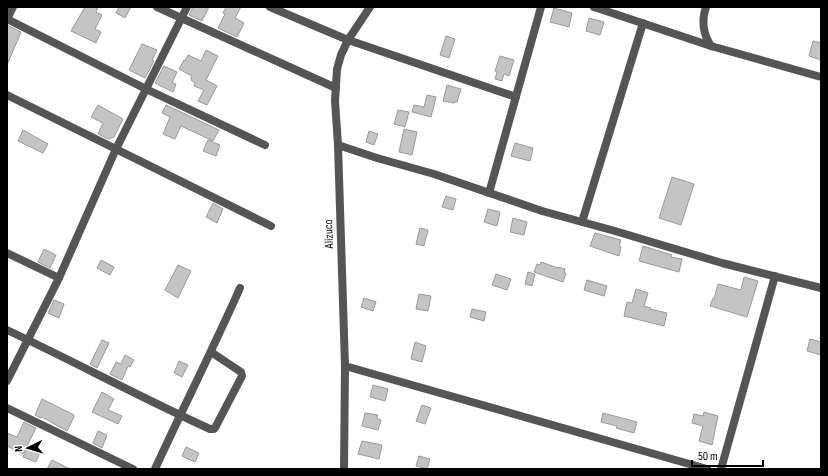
<svg xmlns="http://www.w3.org/2000/svg" width="828" height="476" viewBox="0 0 828 476" font-family="'Sofia Sans Condensed',sans-serif">
<rect width="100%" height="100%" fill="#fff"/>
<!-- building -->
<g fill="#c4c4c4" stroke="#999">
<polygon points="85,7 98,7 96,12 102,15 95,29 101,32 96,43 71,31"/>
<polygon points="119,7 131,7 125,18 116,13"/>
<polygon points="193,7 209,7 202,21 189,15"/>
<polygon points="226,7 241,7 235,18 244,23 237,37 218,28 225,14 223,13"/>
<polygon points="554,8 572,13 569,27 550,22"/>
<polygon points="589,18 604,22 600,35 586,31"/>
<polygon points="7,25 21,32 7,65"/>
<polygon points="446,36 455,39 449,58 440,55"/>
<polygon points="813,41 821,43 821,60 809,56"/>
<polygon points="142,44 157,50 152,60 154,61 145,78 129,70"/>
<polygon points="206,50 218,56 206,80 217,86 207,105 198,101 204,90 194,86 195,83 191,80 192,76 179,69 184,60 185,61 188,55 201,61"/>
<polygon points="500,56 514,60 509,76 504,74 502,81 495,79 497,72 495,71"/>
<polygon points="164,66 177,72 172,83 176,84 173,92 155,83"/>
<polygon points="447,85 461,89 457,102 454,102 454,103 443,101"/>
<polygon points="427,95 436,97 431,117 412,112 414,105 424,107"/>
<polygon points="98,105 123,119 114,137 108,139 98,134 103,123 91,117"/>
<polygon points="166,105 219,130 213,141 181,126 175,139 163,134 170,117 162,113"/>
<polygon points="398,110 409,112 405,127 394,124"/>
<polygon points="404,129 417,132 412,155 399,152"/>
<polygon points="23,130 48,144 43,153 18,141"/>
<polygon points="369,131 378,134 374,145 366,142"/>
<polygon points="208,140 220,145 216,156 203,151"/>
<polygon points="515,143 533,148 530,161 511,156"/>
<polygon points="672,177 694,184 681,225 659,218"/>
<polygon points="446,196 456,199 453,210 442,207"/>
<polygon points="213,203 223,209 217,223 206,217"/>
<polygon points="488,209 500,212 497,226 484,222"/>
<polygon points="513,218 527,222 524,235 510,232"/>
<polygon points="420,228 428,230 424,246 416,244"/>
<polygon points="595,233 621,240 619,246 621,247 619,256 590,246"/>
<polygon points="643,246 672,255 671,257 682,259 679,272 639,261"/>
<polygon points="44,249 56,255 50,268 38,262"/>
<polygon points="101,260 114,267 110,275 97,268"/>
<polygon points="541,262 558,268 558,267 565,269 564,273 566,273 563,282 534,272 537,264 540,265"/>
<polygon points="178,265 191,271 178,298 165,290"/>
<polygon points="528,272 535,274 532,286 525,284"/>
<polygon points="496,274 511,279 507,290 492,285"/>
<polygon points="744,277 758,281 747,317 710,306 713,298 714,299 718,284 741,290"/>
<polygon points="587,280 607,286 604,296 584,290"/>
<polygon points="636,289 648,293 644,306 651,308 650,309 667,313 664,326 624,316 627,302 632,303"/>
<polygon points="419,294 431,296 428,311 416,309"/>
<polygon points="364,298 376,302 373,311 361,307"/>
<polygon points="54,300 64,304 59,318 48,313"/>
<polygon points="472,309 486,312 484,321 470,317"/>
<polygon points="810,339 821,342 821,355 807,351"/>
<polygon points="102,340 109,343 97,368 90,364"/>
<polygon points="415,342 426,346 422,362 411,359"/>
<polygon points="125,355 134,360 130,367 128,366 122,380 110,374 116,362 121,364"/>
<polygon points="179,361 188,365 182,377 174,373"/>
<polygon points="373,385 388,389 385,401 370,397"/>
<polygon points="102,392 114,399 108,410 122,416 118,424 92,412"/>
<polygon points="42,399 74,415 74,417 67,431 42,417 41,418 35,415"/>
<polygon points="422,405 431,408 425,424 416,421"/>
<polygon points="704,412 718,416 712,445 699,441 703,426 692,423 694,414 703,416"/>
<polygon points="365,413 378,415 377,419 381,420 378,430 362,426"/>
<polygon points="603,413 637,422 634,433 616,428 617,426 601,422"/>
<polygon points="24,422 36,428 23,454 7,446 7,433 17,437"/>
<polygon points="98,431 107,435 102,448 93,443"/>
<polygon points="362,441 382,445 379,459 358,454"/>
<polygon points="186,447 199,453 195,462 182,456"/>
<polygon points="27,449 39,454 36,462 23,457"/>
<polygon points="419,456 430,459 427,469 416,466"/>
<polygon points="52,460 70,469 47,469"/>
</g>
<g fill="none" stroke-linecap="round" stroke-linejoin="round">
<!-- minor -->
<g stroke="#555" stroke-width="8">
<polyline points="157,7 336,88"/>
<polyline points="270,7 348,40 516,97"/>
<polyline points="594,7 711,46 821,77"/>
<path d="M 706,7 C 701,22 703,34 711,46"/>
<polyline points="7,19 146,89 265,145"/>
<polyline points="7,19 13,7"/>
<polyline points="7,95 271,226"/>
<polyline points="338,145 377,158 434,174 542,211 615,231 722,263 821,288"/>
<polyline points="489,193 541,7"/>
<polyline points="582,222 643,23"/>
<polyline points="7,253 59,278"/>
<path d="M 7,330 C 75,362 142,398 210,429 L 214,429 L 216,426 L 242,376 L 241,372 L 211,352"/>
<polyline points="345,366 707,469"/>
<polyline points="7,381 59,278 116,149 187,7"/>
<polyline points="7,408 133,469"/>
<path d="M 155,469 C 183,408 213,349 240,288"/>
<polyline points="344,469 345,366 338,145 335,101 337,69 341,55 348,40 370,7"/>
<polyline points="721,469 775,276"/>
</g>
</g>
<g text-anchor="middle" dominant-baseline="central" stroke-width="3" stroke-linejoin="round" paint-order="stroke">
<!-- street labels -->
<g font-size="12" fill="#000" stroke="#fff">
<text transform="translate(329 234) rotate(-92)">Alizuco</text>
</g>
</g>
<!-- border -->
<rect width="828" height="476" fill="none" stroke="#000000" stroke-width="16"/>
<!-- north arrow -->
<g transform="translate(28 448) rotate(265)" stroke="#ffffff" stroke-width="3" paint-order="stroke">
<path d="M0-3L7 15L0 10L-7 15Z" fill="#000000"/>
<text y="-6" font-size="11" font-weight="bold" text-anchor="middle" fill="#000000">N</text>
</g>
<!-- scale -->
<path d="M692 460v6h71v-6" fill="none" stroke="#000000" stroke-width="2"/>
<text x="698" y="460" font-size="12" fill="#000000" stroke="#ffffff" stroke-width="3" paint-order="stroke">50 m</text>
</svg>
